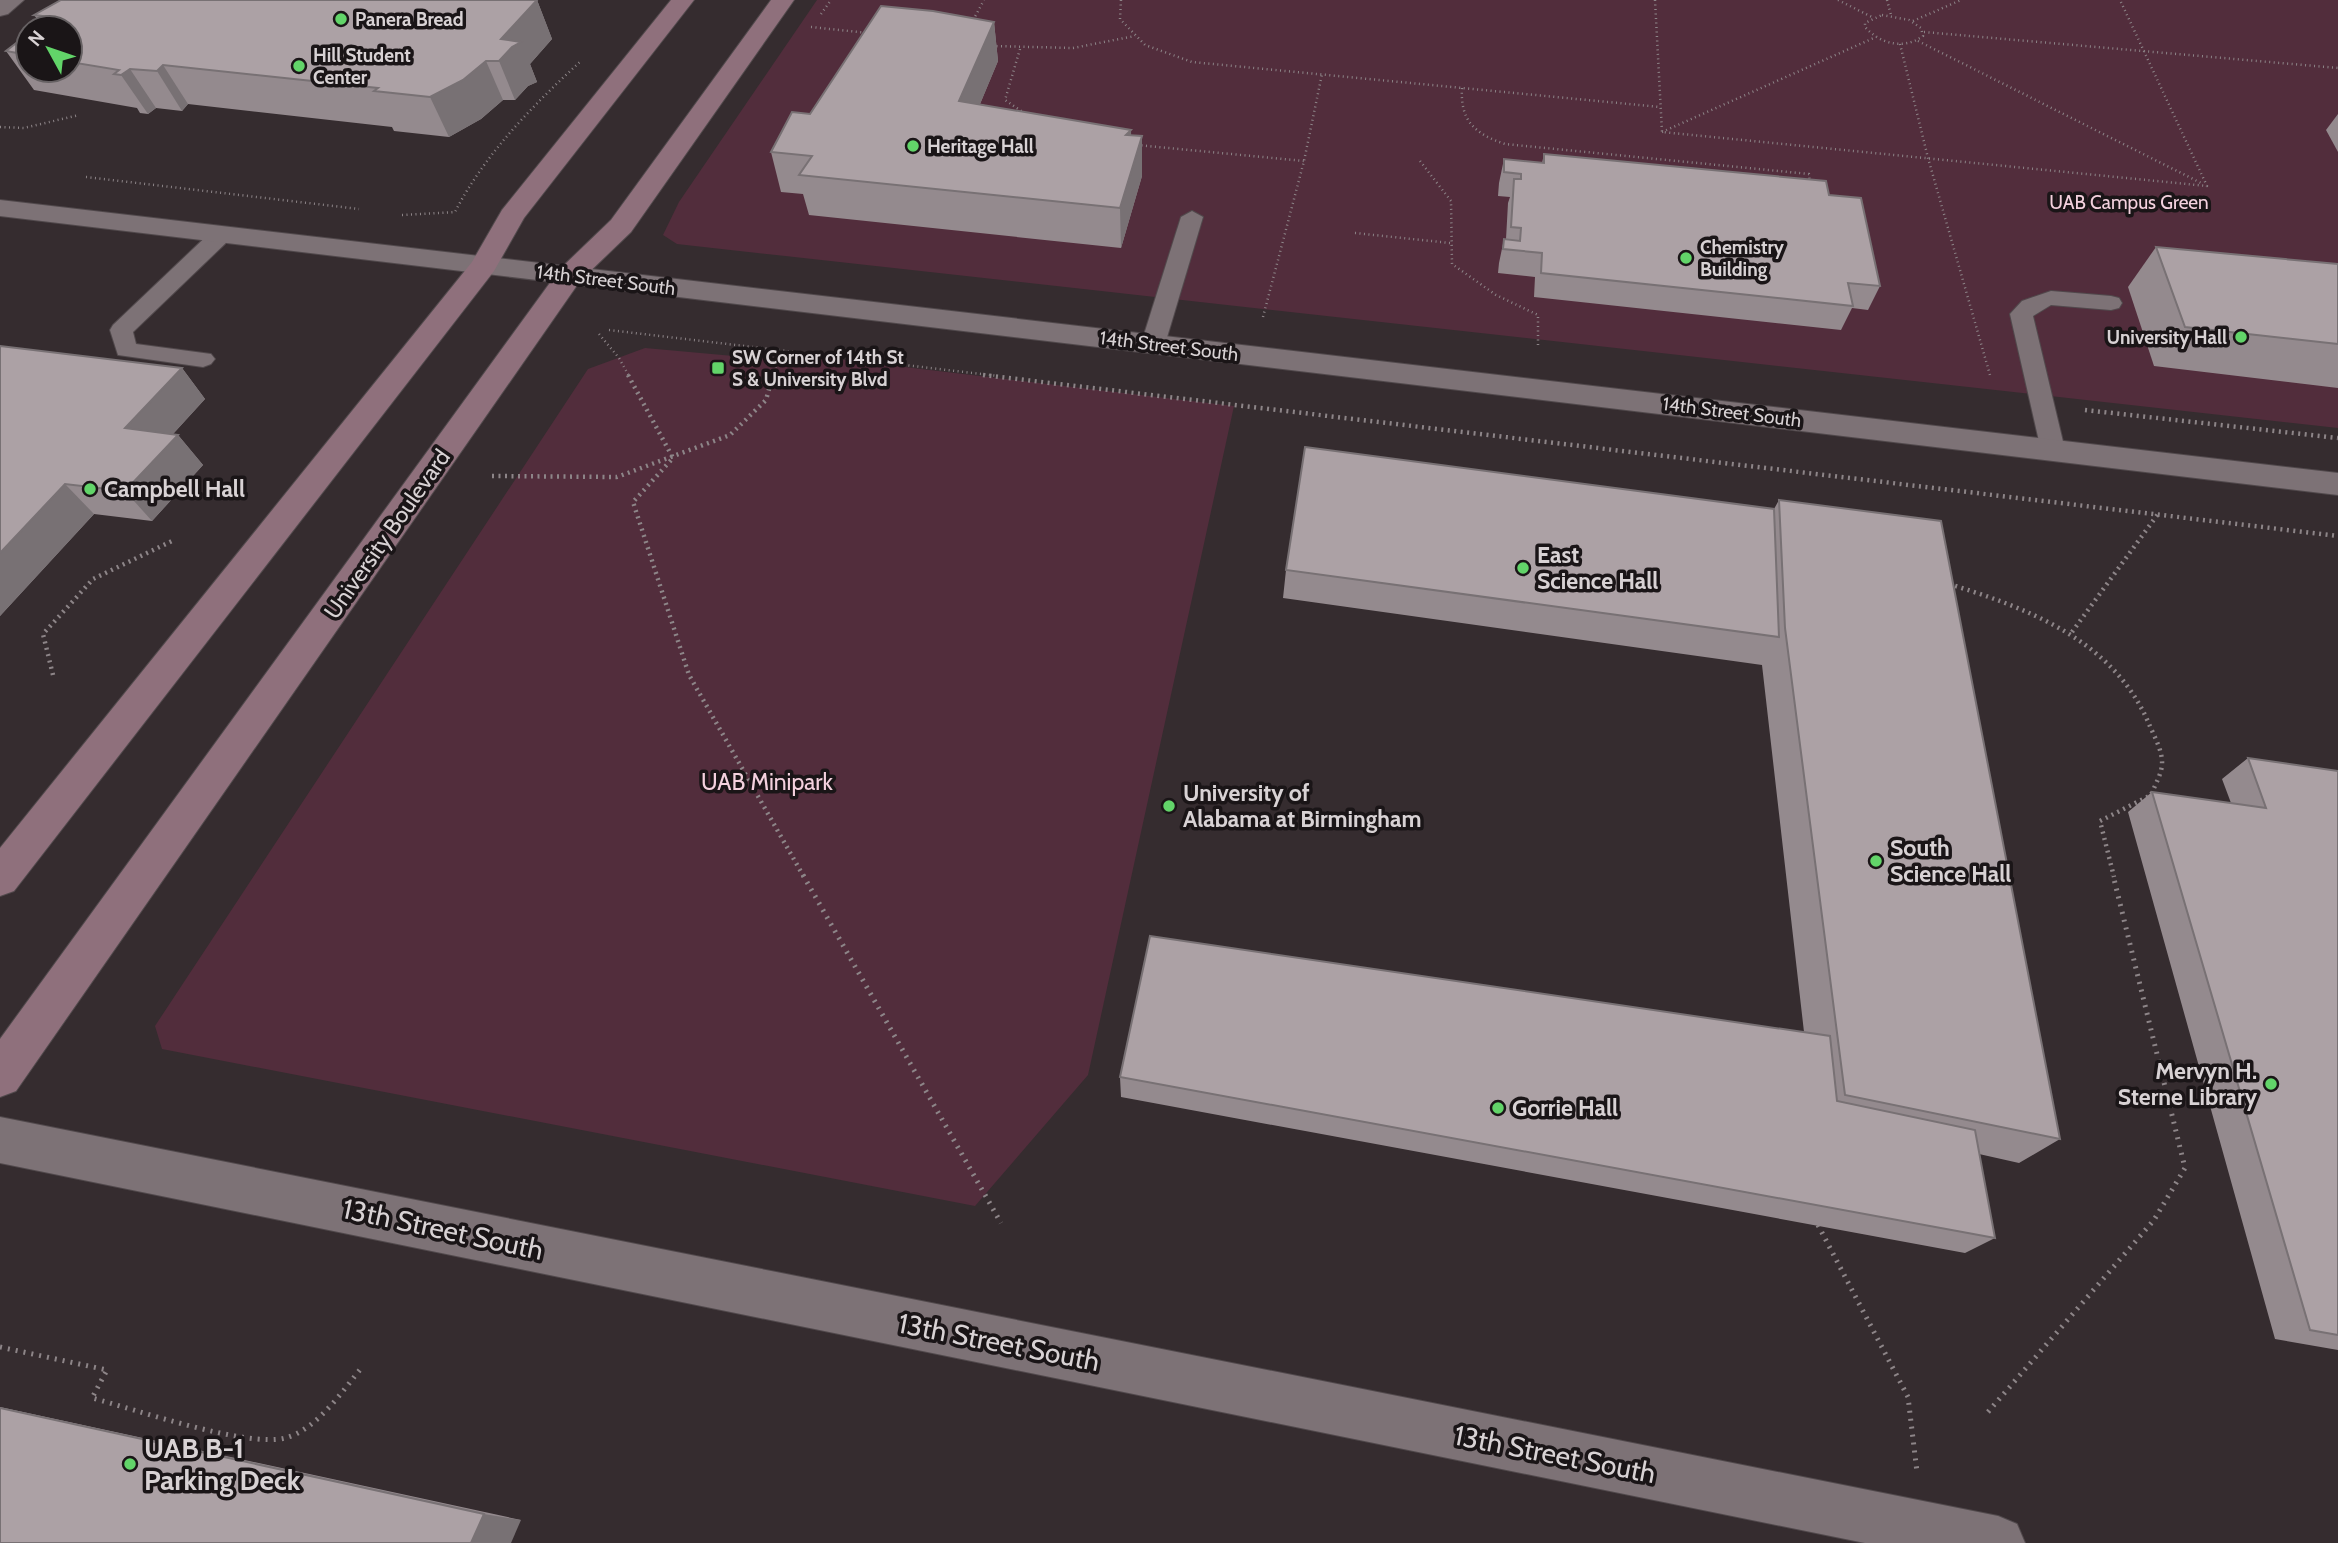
<svg xmlns="http://www.w3.org/2000/svg" width="2338" height="1543" viewBox="0 0 2338 1543" font-family="Cabin,sans-serif">
<rect width="100%" height="100%" fill="#352c2f"/>
<!-- green -->
<g fill="#522d3c">
<polygon points="817,0 2338,0 2338,428 677,244 663,235 679,202"/>
<polygon points="645,348 779,360 812,356 1234,406 1088,1075 975,1206 162,1049 155,1026 588,369"/>
</g>
<g fill="none" stroke-linecap="round" stroke-linejoin="round">
<defs>
<g id="service">
<polygon points="1192,211 1203,217 1165,344 1161,349 1145,349 1141,344 1181,217"/>
<polygon points="222,228 230,229 233,234 230,239 133,332 136,344 211,354 215,359 211,364 203,367 118,355 110,330 113,325 214,229"/>
<polygon points="2051,291 2111,296 2119,298 2122,303 2119,308 2111,310 2051,305 2033,316 2065,450 2062,456 2053,459 2044,456 2041,450 2010,314 2022,301"/>
</g>
<g id="tertiary">
<polygon points="0,0 24,0 8,14 0,16"/>
<polygon points="0,200 2338,473 2338,495 0,216"/>
<polygon points="0,1117 1998,1516 2017,1524 2025,1543 1865,1543 0,1163"/>
</g>
<g id="secondary">
<polygon points="671,0 694,0 524,218 494,271 14,891 0,896 0,848 472,262 502,210"/>
<polygon points="771,0 794,0 631,232 580,281 16,1091 0,1097 0,1039 560,269 611,220"/>
</g>
</defs>
<!-- service casing -->
<use href="#service" stroke="#51494c" stroke-width="2"/>
<!-- tertiary casing -->
<use href="#tertiary" stroke="#51494c" stroke-width="2"/>
<!-- secondary casing -->
<use href="#secondary" stroke="#51494c" stroke-width="2"/>
<!-- path-far2 -->
<g stroke="#8d8588" stroke-width="2.5" stroke-dasharray="1 3.5" stroke-linecap="butt">
<polyline points="1121,0 1120,19 1145,45 1192,62 1660,107"/>
<polyline points="1655,0 1662,132 2207,186 2120,0"/>
<polyline points="1838,0 1872,17"/>
<polyline points="1887,0 1891,15"/>
<polyline points="821,14 831,0"/>
<path d="M 1882,15 L 1909,20 L 1921,28 L 1923,36 C 1904,50 1880,44 1865,27 L 1865,23 Z"/>
<polyline points="1913,21 1961,0"/>
<polyline points="971,24 984,0"/>
<polyline points="811,27 868,33"/>
<polyline points="1924,32 2338,68"/>
<polyline points="1918,41 2203,184"/>
<polyline points="1900,44 1928,158 1990,375"/>
<polyline points="992,46 1073,48 1135,36"/>
<polyline points="1020,49 1005,100 1027,115"/>
<path d="M 1462,88 C 1460,121 1475,134 1505,144 L 1809,174 L 1810,185"/>
<polyline points="0,127 24,128 79,115"/>
<polyline points="1662,132 1876,37"/>
<polyline points="1137,145 1304,161"/>
<polyline points="1420,161 1451,201 1452,264 1496,295 1538,315 1538,348"/>
<polyline points="86,177 359,209"/>
<path d="M 402,215 L 455,212 C 484,155 534,104 581,61"/>
<polyline points="1355,233 1450,243"/>
<polyline points="1263,317 1304,161 1322,74"/>
<polyline points="609,330 998,376"/>
<polyline points="599,334 619,358 629,376"/>
<polyline points="773,376 780,350"/>
</g>
<!-- path-far1 -->
<g stroke="#8d8588" stroke-width="4.5" stroke-dasharray="2 4.5" stroke-linecap="butt">
<polyline points="628,375 673,458 633,502 689,675 804,877"/>
<polyline points="983,375 2338,536"/>
<polyline points="2085,410 2338,438"/>
<polyline points="492,476 617,477 730,435 766,400 773,375"/>
<path d="M 1949,584 C 2030,609 2114,641 2149,724 C 2154,736 2163,751 2162,765 C 2161,775 2155,785 2151,795 L 2100,821 L 2114,877"/>
<polyline points="2072,632 2158,514"/>
<polyline points="53,675 43,634 93,579 172,541"/>
</g>
<!-- path -->
<g stroke="#8d8588" stroke-width="5" stroke-dasharray="2 6" stroke-linecap="butt">
<polyline points="803,875 1001,1223"/>
<polyline points="1818,1225 1908,1397 1917,1472"/>
<path d="M 0,1347 L 107,1370 L 92,1398 C 134,1409 247,1448 285,1438 C 317,1430 343,1390 363,1366"/>
<polyline points="1988,1412 2154,1220 2185,1168 2113,875"/>
</g>
<!-- service -->
<use href="#service" fill="#7d7276" fill-rule="evenodd"/>
<!-- tertiary -->
<use href="#tertiary" fill="#7d7276" fill-rule="evenodd"/>
<!-- secondary -->
<use href="#secondary" fill="#8f707c" fill-rule="evenodd"/>
</g>
<!-- wall -->
<g fill="#948a8e">
<polygon points="537,0 552,39 530,64 537,82 528,86 515,100 503,100 481,119 449,137 394,131 392,127 188,104 182,111 156,108 148,114 140,113 137,108 34,90 6,51 28,34 28,70 70,70 70,28 41,24 34,15"/>
<polygon points="994,22 998,61 980,104 1131,135 1142,176 1121,248 809,215 803,194 781,192 771,152 810,114"/>
<polygon points="2338,114 2338,152 2326,130"/>
<polygon points="1544,154 1829,195 1880,286 1868,310 1852,308 1841,330 1534,297 1535,277 1498,273 1499,263 1504,239 1506,239 1508,203 1510,197 1498,196 1499,183 1504,159 1542,163"/>
<polygon points="2156,247 2338,264 2338,388 2154,366 2128,287"/>
<polygon points="0,346 182,368 205,399 173,434 178,435 203,465 152,521 94,514 0,616"/>
<polygon points="1779,500 2060,1139 2019,1163 1979,1154 1995,1238 1965,1253 1121,1097 1120,1077 1804,1032 1762,665 1283,598 1286,570 1774,509"/>
<polygon points="2248,758 2338,771 2338,1350 2275,1339 2128,812 2152,792 2231,803 2222,779"/>
<polygon points="0,1407 521,1520 0,1543"/>
</g>
<!-- shaded-wall -->
<g fill="#787174">
<polygon points="537,0 552,39 530,64 537,82 528,86 515,100 499,61 501,39"/>
<polygon points="994,22 998,61 965,140 959,101"/>
<polygon points="486,61 503,100 481,119 449,137 430,97"/>
<polygon points="163,65 188,104 182,111 157,71"/>
<polygon points="130,69 156,108 148,114 121,75"/>
<polygon points="1131,130 1132,168 1142,136 1142,176 1121,248 1120,208 1126,135"/>
<polygon points="182,368 205,399 151,458 125,428"/>
<polygon points="178,435 203,465 152,521 125,491"/>
<polygon points="65,484 94,514 0,616 0,553"/>
<polygon points="484,1514 521,1520 511,1543 471,1543"/>
</g>
<!-- building -->
<g fill="#aca1a5" stroke="#787174" stroke-width="2">
<polygon points="61,0 537,0 501,39 521,42 512,47 499,61 486,61 463,80 430,97 374,91 378,88 163,65 157,71 130,69 121,75 114,74 119,70 70,62 70,28 36,28 51,17 34,15"/>
<polygon points="881,6 933,11 994,22 959,101 1131,130 1126,135 1142,136 1120,208 799,175 812,156 771,152 792,112 810,114"/>
<polygon points="28,34 28,55 6,51"/>
<polygon points="1544,154 1826,181 1829,195 1861,198 1880,286 1848,283 1853,306 1541,273 1542,253 1503,249 1504,239 1520,241 1521,228 1511,227 1514,179 1521,179 1521,174 1504,172 1504,159 1544,163"/>
<polygon points="2156,247 2338,264 2338,344 2185,327"/>
<polygon points="0,346 182,368 125,428 178,435 125,491 65,484 0,553"/>
<polygon points="1305,447 1774,509 1779,637 1286,570"/>
<polygon points="1779,500 1941,521 2060,1139 1845,1095 1785,628"/>
<polygon points="2248,758 2338,771 2338,1335 2310,1330 2152,792 2266,808"/>
<polygon points="1150,936 1830,1036 1837,1101 1975,1130 1995,1238 1120,1077"/>
<polygon points="0,1408 484,1514 471,1543 0,1543"/>
</g>
<!-- markers -->
<g fill="#62d469" stroke="#1a1517" stroke-width="2.5">
<circle cx="341" cy="19" r="7"/>
<circle cx="299" cy="66" r="7"/>
<circle cx="913" cy="146" r="7"/>
<circle cx="1686" cy="258" r="7"/>
<circle cx="2241" cy="337" r="7"/>
<rect x="711" y="361" width="14" height="14" rx="3.5"/>
<circle cx="90" cy="489" r="7"/>
<circle cx="1523" cy="568" r="7"/>
<circle cx="1169" cy="806" r="7"/>
<circle cx="1876" cy="861" r="7"/>
<circle cx="2271" cy="1084" r="7"/>
<circle cx="1498" cy="1108" r="7"/>
<circle cx="130" cy="1464" r="7"/>
</g>
<g text-anchor="middle" dominant-baseline="central" stroke-width="7" stroke-linejoin="round" paint-order="stroke">
<!-- far-poi labels -->
<g font-size="19" font-weight="bold" fill="#d8d2d4" stroke="#1a1517" text-anchor="start">
<text x="355" y="19">Panera Bread</text>
<text x="313" y="55">Hill Student<tspan x="313" dy="22">Center</tspan></text>
<text x="927" y="146">Heritage Hall</text>
<text x="1700" y="247">Chemistry<tspan x="1700" dy="22">Building</tspan></text>
<text x="2227" y="337" text-anchor="end">University Hall</text>
<text x="732" y="357">SW Corner of 14th St<tspan x="732" dy="22">S &amp; University Blvd</tspan></text>
</g>
<!-- far-park labels -->
<g font-size="19" fill="#f4d1de" stroke="#1a1517">
<text x="2129" y="202">UAB Campus Green</text>
</g>
<!-- far-street labels -->
<g font-size="19" fill="#d8d2d4" stroke="#1a1517">
<text transform="translate(606 280) rotate(7)">14th Street South</text>
<text transform="translate(1169 346) rotate(7)">14th Street South</text>
<text transform="translate(1732 412) rotate(7)">14th Street South</text>
</g>
<!-- poi labels -->
<g font-size="23" font-weight="bold" fill="#d8d2d4" stroke="#1a1517" text-anchor="start">
<text x="104" y="489">Campbell Hall</text>
<text x="1537" y="555">East<tspan x="1537" dy="26">Science Hall</tspan></text>
<text x="1183" y="793">University of<tspan x="1183" dy="26">Alabama at Birmingham</tspan></text>
<text x="1890" y="848">South<tspan x="1890" dy="26">Science Hall</tspan></text>
<text x="2257" y="1071" text-anchor="end">Mervyn H.<tspan x="2257" dy="26">Sterne Library</tspan></text>
<text x="1512" y="1108">Gorrie Hall</text>
</g>
<!-- street labels -->
<g font-size="23" fill="#d8d2d4" stroke="#1a1517">
<text transform="translate(387 534) rotate(-55)">University Boulevard</text>
</g>
<!-- park labels -->
<g font-size="23" fill="#f4d1de" stroke="#1a1517">
<text x="767" y="782">UAB Minipark</text>
</g>
<!-- near-street labels -->
<g font-size="28" fill="#d8d2d4" stroke="#1a1517">
<text transform="translate(443 1229) rotate(12)">13th Street South</text>
<text transform="translate(999 1342) rotate(11)">13th Street South</text>
<text transform="translate(1555 1454) rotate(11)">13th Street South</text>
</g>
<!-- near-poi labels -->
<g font-size="28" font-weight="bold" fill="#d8d2d4" stroke="#1a1517" text-anchor="start">
<text x="144" y="1448">UAB B-1<tspan x="144" dy="32">Parking Deck</tspan></text>
</g>
</g>
<!-- north arrow -->
<g transform="translate(49 49) rotate(310)"><circle r="33" fill="#1a1517" stroke="#666163" stroke-width="2"/>
<path d="M0-5L12 26L0 18L-12 26Z" fill="#62d469"/>
<text y="-10" font-size="19" font-weight="bold" text-anchor="middle" fill="#d8d2d4">N</text>
</g>
</svg>
